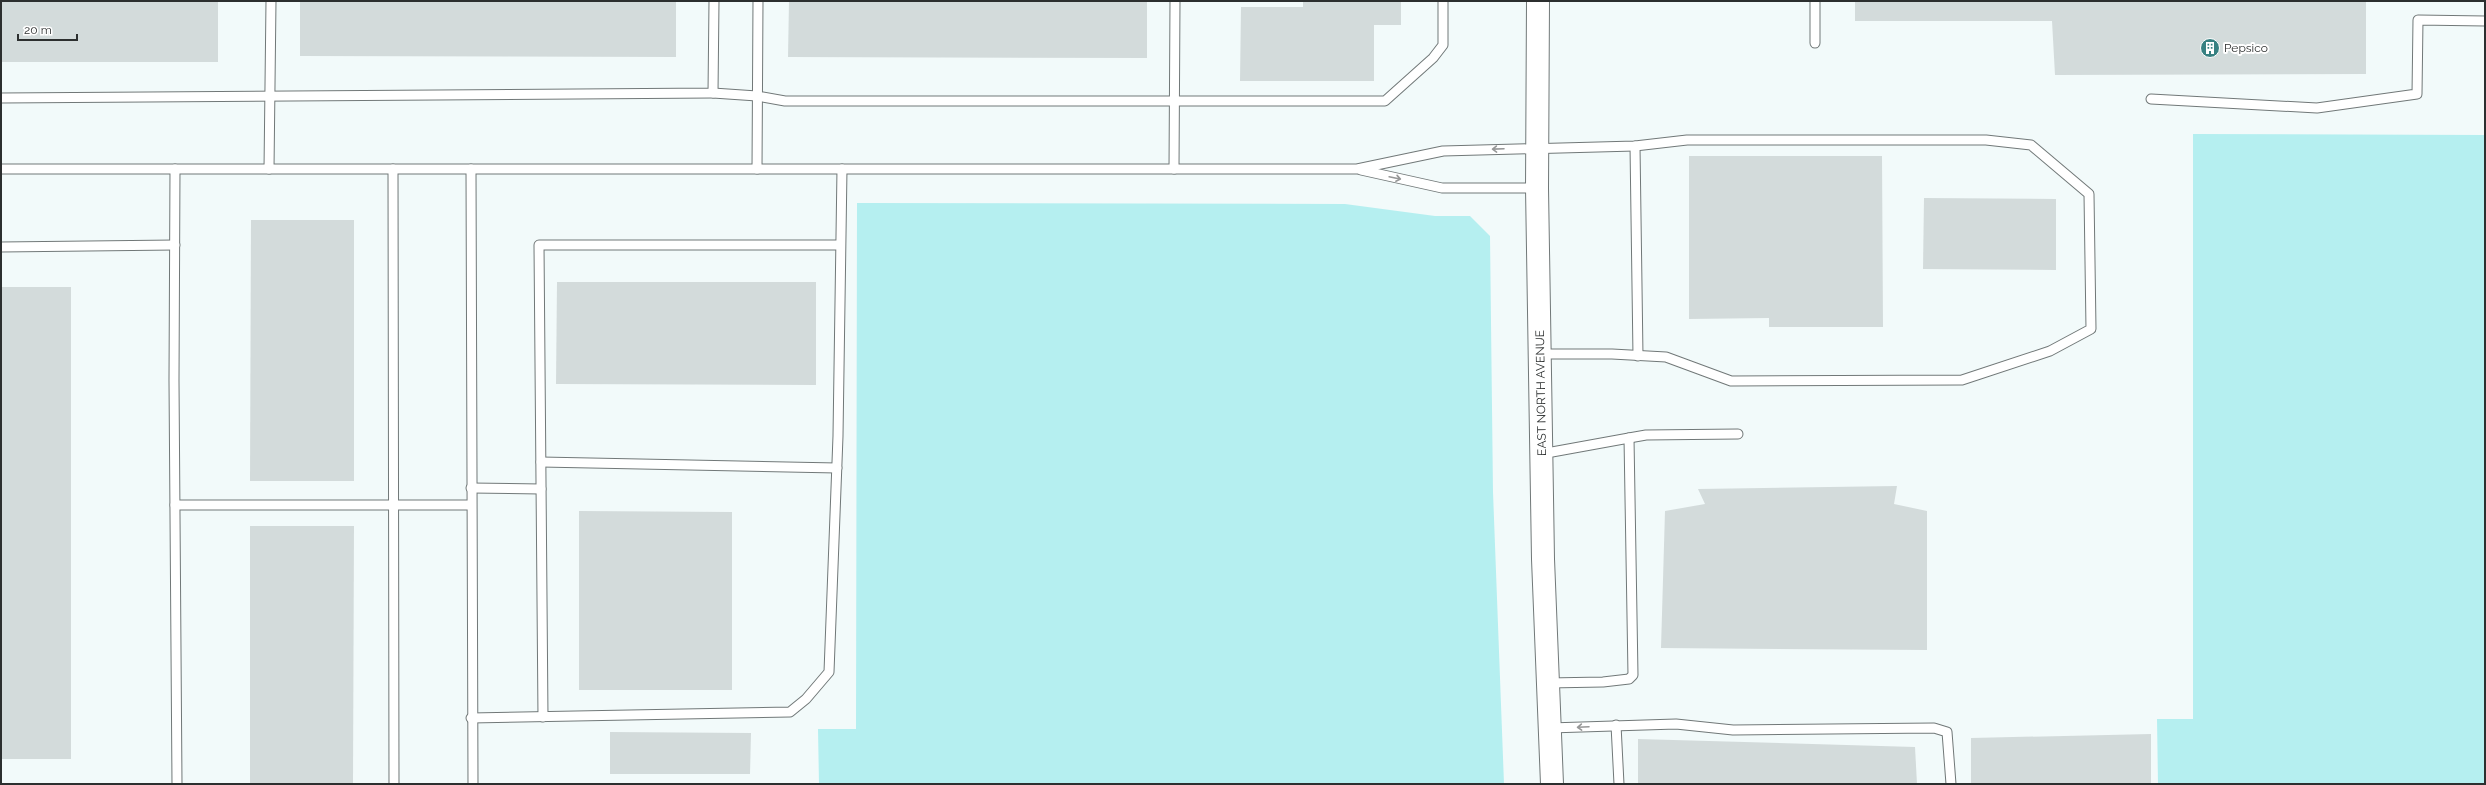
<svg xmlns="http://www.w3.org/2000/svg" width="2486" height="785" viewBox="0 0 2486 785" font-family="Raleway,sans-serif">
<rect width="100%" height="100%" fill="#f2fafa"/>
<!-- green -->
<g fill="#b5eff0">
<polygon points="2193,134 2485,135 2485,784 2158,784 2157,719 2193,719"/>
<polygon points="857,203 1345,204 1435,216 1470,216 1490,236 1493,492 1504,784 819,784 818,729 856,729"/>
</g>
<!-- building -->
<g fill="#d3dbdb">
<rect x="1" y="1" width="217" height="61"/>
<polygon points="300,1 676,1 676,57 300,56"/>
<polygon points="789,1 1147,1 1147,58 788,57"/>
<polygon points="1303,1 1401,1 1401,25 1374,25 1374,81 1240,81 1241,7 1303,7"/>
<polygon points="1855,1 2366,1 2366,74 2055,75 2052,21 1855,21"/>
<polygon points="1689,156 1882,156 1883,327 1769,327 1769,318 1689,319"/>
<polygon points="1924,198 2056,199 2056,270 1923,269"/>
<polygon points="251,220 354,220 354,481 250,481"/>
<polygon points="557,282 816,282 816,385 556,384"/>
<rect x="1" y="287" width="70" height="472"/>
<polygon points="1897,486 1894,504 1927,511 1927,650 1661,648 1665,511 1705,504 1698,489"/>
<polygon points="579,511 732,512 732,690 579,690"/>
<polygon points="250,526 354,526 353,784 250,784"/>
<polygon points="610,732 751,733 750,774 610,774"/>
<polygon points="2151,734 2151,784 1971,784 1971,738"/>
<polygon points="1638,739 1915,747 1917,784 1638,784"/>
</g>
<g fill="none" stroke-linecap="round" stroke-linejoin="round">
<defs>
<g id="lane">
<polyline points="1815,1 1815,43"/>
<polyline points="713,93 757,96 785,101 1385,101 1433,58 1443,45 1443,1"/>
<polyline points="1,98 713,93 714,1"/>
<polyline points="2151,99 2317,108 2417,94 2418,20 2485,21"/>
<polyline points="1635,146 1638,356"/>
<polyline points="1,169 1357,169 1443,151 1635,146 1687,140 1986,140 2031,145 2089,194 2091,329 2050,351 1962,380 1731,381 1666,357 1612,354 1540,354"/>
<polyline points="175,169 174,381 177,784"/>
<polyline points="269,169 271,1"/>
<polyline points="393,169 394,784"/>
<polyline points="471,169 473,784"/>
<polyline points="757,169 758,1"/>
<polyline points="1174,169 1175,1"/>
<polyline points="1361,170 1442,188 1537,188"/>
<polyline points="1,247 175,245"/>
<polyline points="1629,438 1646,435 1738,434"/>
<polyline points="1541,454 1629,438 1633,675 1629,679 1603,682 1548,683"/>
<polyline points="541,462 837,468"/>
<polyline points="471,488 541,489"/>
<polyline points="175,505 471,505"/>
<polyline points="543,717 539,245 840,245"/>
<polyline points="471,718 790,712 806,699 829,672 838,436 842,169"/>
<polyline points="1616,725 1619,784"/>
<polyline points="1550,728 1676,724 1733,730 1934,728 1947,732 1951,784"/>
</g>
<polyline id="secondary" points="1538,1 1537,188 1543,559 1552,784"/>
</defs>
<!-- lane casing -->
<use href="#lane" stroke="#717878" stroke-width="11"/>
<!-- secondary casing -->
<use href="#secondary" stroke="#717878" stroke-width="24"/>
<!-- lane -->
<use href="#lane" stroke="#fff" stroke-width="9"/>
<!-- secondary -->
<use href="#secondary" stroke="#fff" stroke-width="22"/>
</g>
<!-- one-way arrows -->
<defs><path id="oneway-shaft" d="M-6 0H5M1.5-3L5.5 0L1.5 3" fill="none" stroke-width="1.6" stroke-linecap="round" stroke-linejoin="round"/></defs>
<g stroke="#969797">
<use href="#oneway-shaft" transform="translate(1498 149) rotate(178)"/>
<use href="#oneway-shaft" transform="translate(1395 178) rotate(12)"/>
<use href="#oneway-shaft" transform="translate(1583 727) rotate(177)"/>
</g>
<!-- icons -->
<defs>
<symbol id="building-disc" viewBox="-11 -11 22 22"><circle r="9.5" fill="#378081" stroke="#fff"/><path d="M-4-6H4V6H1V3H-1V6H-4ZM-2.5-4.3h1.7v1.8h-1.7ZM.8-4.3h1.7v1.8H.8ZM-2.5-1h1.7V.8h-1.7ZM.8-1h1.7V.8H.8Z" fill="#fff"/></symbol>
</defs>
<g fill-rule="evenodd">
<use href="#building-disc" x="2199" y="37" width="22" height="22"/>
</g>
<g text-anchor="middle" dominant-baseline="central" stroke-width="4" stroke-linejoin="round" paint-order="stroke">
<!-- poi labels -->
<g font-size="12" fill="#2c2f2f" stroke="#fff" text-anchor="start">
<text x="2224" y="48">Pepsico</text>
</g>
<!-- street labels -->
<g font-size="12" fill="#2c2f2f" stroke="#fff">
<text transform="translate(1541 393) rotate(-91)">EAST NORTH AVENUE</text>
</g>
</g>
<!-- border -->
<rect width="2486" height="785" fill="none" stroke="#2c2f2f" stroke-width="4"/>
<!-- scale -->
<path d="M18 34v6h59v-6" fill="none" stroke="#2c2f2f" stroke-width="2"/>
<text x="24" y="34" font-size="12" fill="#2c2f2f" stroke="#ffffff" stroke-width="3" paint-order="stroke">20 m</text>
</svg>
